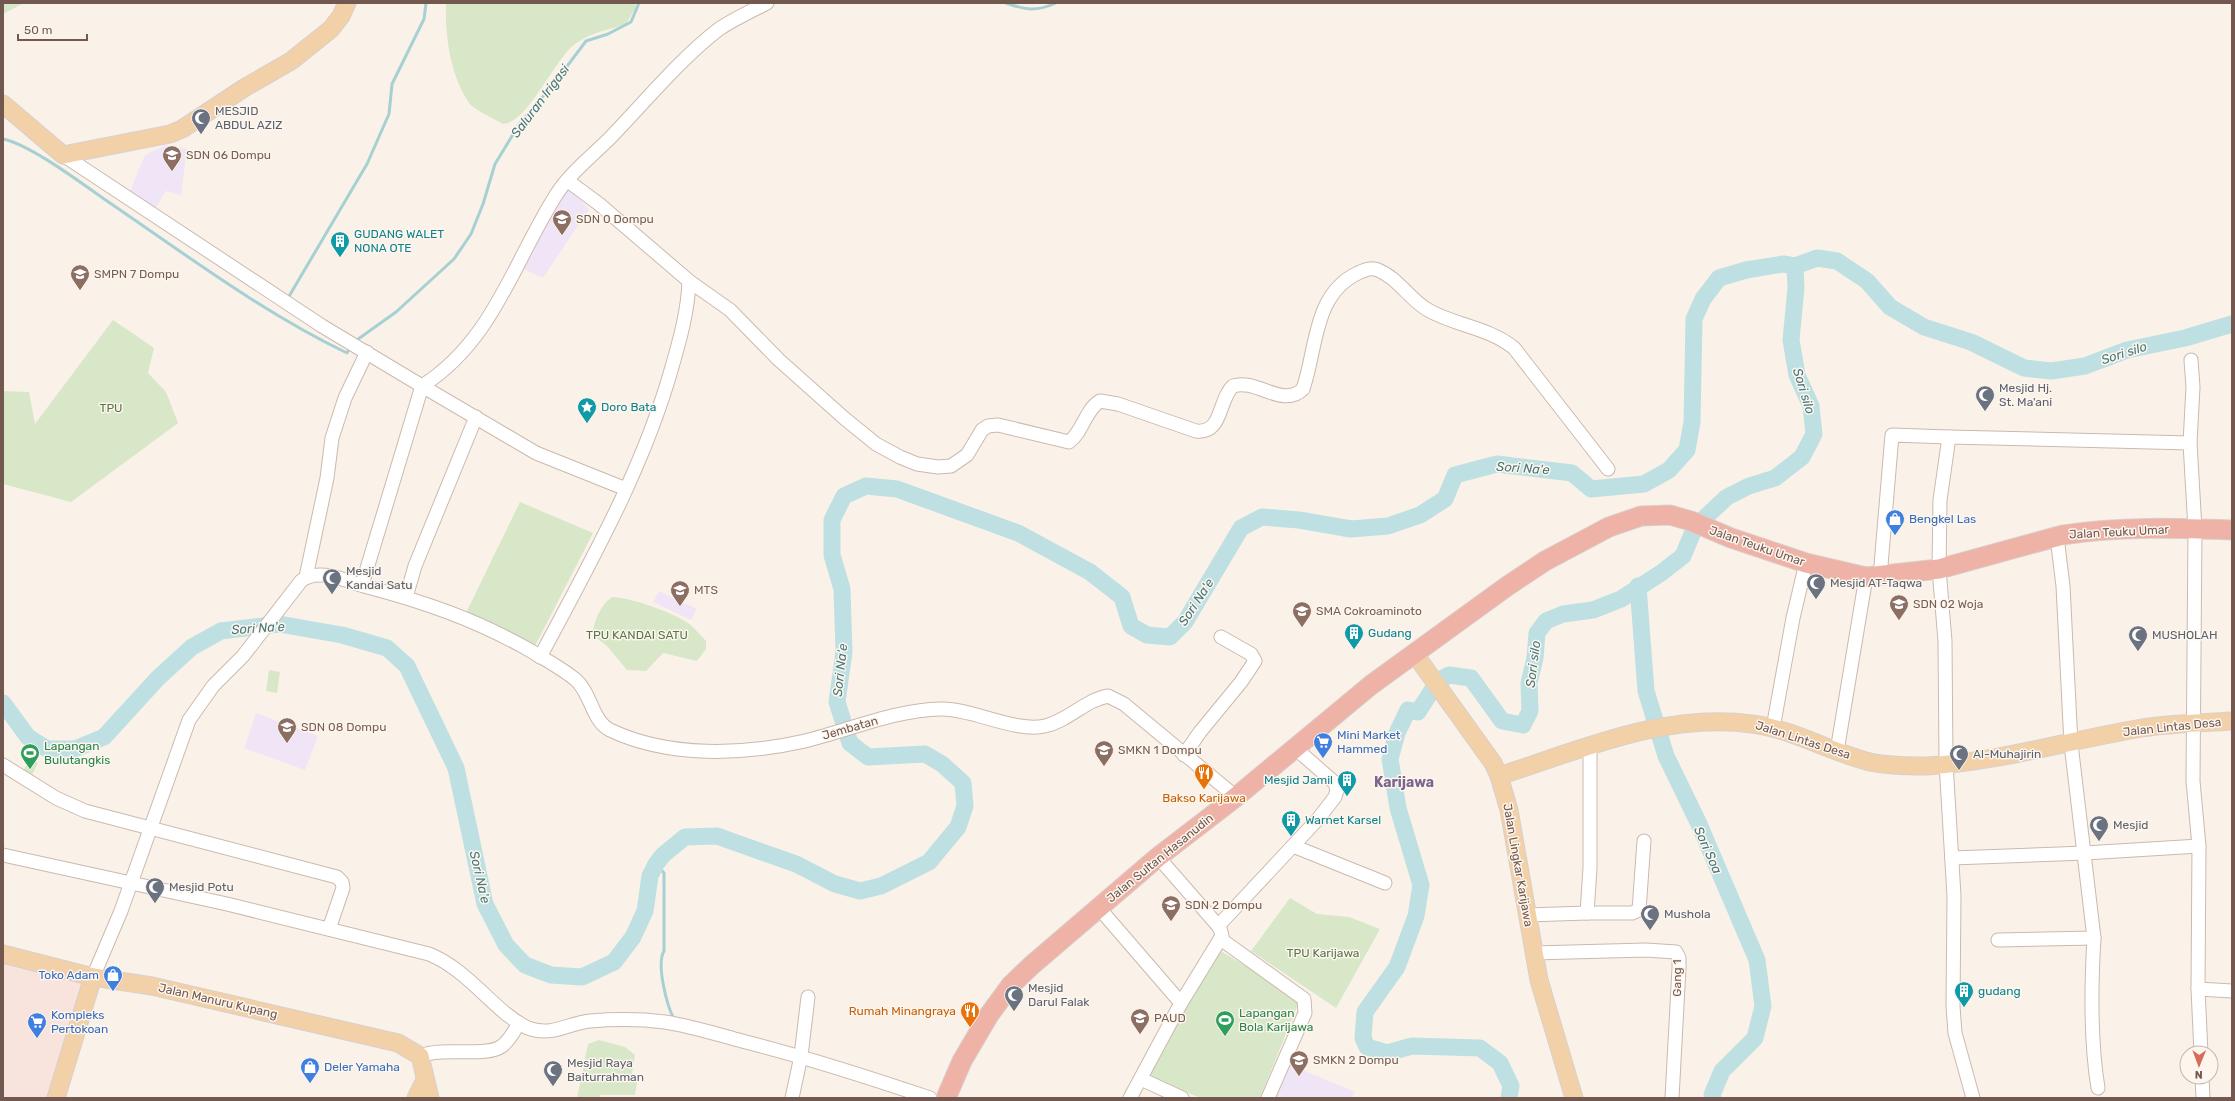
<svg xmlns="http://www.w3.org/2000/svg" width="2235" height="1101" viewBox="0 0 2235 1101" font-family="Rubik,sans-serif">
<rect width="100%" height="100%" fill="#faf2e8"/>
<!-- commercial -->
<polygon fill="#f9e3dd" points="3,963 85,982 49,1098 3,1098"/>
<!-- education -->
<g fill="#efe5f7">
<polygon points="166,145 187,149 181,195 166,191 155,209 130,191 145,155"/>
<polygon points="567,187 589,209 543,278 517,266"/>
<polygon points="659,591 697,609 691,620 653,602"/>
<polygon points="256,713 318,736 305,770 244,748"/>
<polygon points="1284,1062 1355,1092 1352,1098 1268,1098"/>
</g>
<!-- green -->
<g fill="#d7e7c8">
<polygon points="3,3 24,3 3,14"/>
<path d="M 446,3 L 636,3 L 635,9 L 626,24 C 607,31 593,31 575,44 C 555,58 528,123 503,124 C 495,119 474,110 469,103 C 450,74 445,37 446,3 Z"/>
<polygon points="113,320 154,348 148,373 166,392 178,423 71,502 3,484 3,391 29,392 35,424"/>
<polygon points="520,502 593,533 535,646 465,615"/>
<path d="M 612,597 C 633,598 671,612 688,623 C 695,628 700,635 706,641 L 706,649 L 697,661 L 663,653 L 646,671 L 627,670 L 607,646 L 593,635 C 593,621 601,605 612,597 Z"/>
<polygon points="269,670 280,672 277,693 266,691"/>
<polygon points="30,758 38,763 30,779 21,775"/>
<polygon points="1290,898 1317,914 1349,917 1380,929 1336,1008 1251,951"/>
<polygon points="1214,947 1300,999 1260,1098 1201,1098 1145,1076"/>
<polygon points="599,1040 625,1047 635,1055 632,1073 637,1083 635,1095 600,1095 600,1098 577,1098 588,1044"/>
</g>
<g fill="none" stroke-linecap="round" stroke-linejoin="round">
<!-- stream -->
<g stroke="#a6d0d3" stroke-width="3">
<path d="M 1006,3 C 1025,10 1036,12 1056,3"/>
<path d="M 3,139 C 31,145 81,183 107,201 C 185,254 262,312 347,353 L 351,346"/>
<polyline points="288,298 367,164 389,114 392,84 424,19 426,3"/>
<polyline points="354,342 396,312 454,259 471,234 483,204 495,164 520,123 553,85 586,41 608,34 631,22 639,3"/>
<path d="M 656,864 L 664,873 L 664,951 C 656,964 667,1006 674,1019"/>
</g>
<!-- river -->
<g stroke="#bee0e2" stroke-width="17">
<polyline points="1638,586 1646,691 1666,756 1699,824 1757,960 1763,1006 1755,1038 1722,1071 1712,1095 1713,1098"/>
<polyline points="3,703 28,737 47,749 75,749 104,737 158,678 192,647 221,631 279,624 342,635 387,648 407,666 456,768 485,904 506,945 525,965 551,975 582,977 614,962 633,937 645,911 650,876 656,864 663,855 685,837 717,836 796,864 835,884 860,891 881,886 929,862 958,827 965,806 963,783 942,764 925,754 868,757 850,743 837,702 844,652 842,589 832,555 832,520 844,496 866,486 897,489 1018,533 1090,572 1122,597 1131,626 1147,635 1170,637 1185,622 1241,528 1262,517 1299,520 1351,529 1388,526 1420,515 1445,499 1455,475 1497,464 1572,473 1591,489 1644,484 1669,470 1687,450 1692,422 1694,319 1703,299 1719,278 1746,270 1783,264 1795,266"/>
<polyline points="1509,1098 1511,1086 1500,1063 1480,1048 1412,1046 1387,1053 1367,1047 1363,1038 1365,1012 1397,967 1416,916 1421,885 1398,808 1390,759 1397,733 1408,710 1418,712 1438,681 1449,675 1471,678 1502,721 1523,725 1530,711 1529,683 1535,658 1537,633 1546,621 1563,614 1593,610 1621,599 1661,573 1683,556 1695,527 1727,497 1749,486 1775,478 1802,457 1814,434 1811,406 1797,375 1791,340 1796,288 1795,266 1817,258 1837,261 1867,281 1890,307 1924,327 1971,342 2024,368 2051,371 2085,366 2127,350 2185,338 2232,324"/>
</g>
<defs>
<g id="minor">
<path d="M 63,155 L 322,326 L 422,386 C 493,341 513,263 556,195 C 568,175 593,155 610,138 C 643,104 681,58 719,29 C 734,19 751,11 767,3"/>
<path d="M 568,181 L 599,204 L 689,281 L 730,310 L 779,360 L 844,418 L 876,444 L 900,457 L 917,464 L 938,467 L 951,466 L 967,455 L 982,430 L 988,426 L 998,425 L 1069,442 C 1083,432 1085,410 1100,401 L 1118,404 L 1196,431 C 1223,434 1218,400 1233,386 C 1257,378 1282,409 1303,389 C 1317,349 1313,294 1358,273 C 1365,270 1371,267 1378,270 C 1398,278 1410,300 1428,310 C 1456,326 1488,327 1514,348 L 1608,469"/>
<polyline points="2190,443 2193,387 2191,360"/>
<polyline points="306,577 327,478 332,438 345,398 367,352"/>
<polyline points="1880,577 1892,435 1949,437"/>
<polyline points="362,585 422,386 536,453 626,489"/>
<polyline points="406,597 415,566 476,417"/>
<path d="M 540,657 C 590,563 643,470 672,367 C 680,339 688,311 689,281"/>
<polyline points="1773,728 1793,618 1806,563"/>
<polyline points="1837,751 1866,577"/>
<polyline points="1184,755 1200,732 1241,682 1255,661 1251,654 1221,637"/>
<polyline points="3,765 56,798 85,811 337,877 342,882 343,888 329,929"/>
<polyline points="1293,846 1385,883"/>
<path d="M 3,855 L 227,904 L 429,954 C 459,966 481,993 505,1013 C 513,1019 521,1026 531,1029 C 553,1036 569,1023 590,1021 C 615,1019 640,1019 665,1022 C 691,1026 716,1034 742,1041 C 806,1057 868,1077 930,1098"/>
<polyline points="1952,858 2085,853 2199,846"/>
<polyline points="1099,908 1181,1003"/>
<polyline points="1587,913 1632,913 1639,910 1644,841"/>
<polyline points="1527,915 1587,913 1590,868 1590,745"/>
<polyline points="1218,926 1318,819 1335,797 1337,790 1335,783 1295,748"/>
<path d="M 2094,938 C 2091,987 2090,1039 2098,1088"/>
<polyline points="1222,940 1304,999 1305,1013 1268,1098"/>
<polyline points="1998,940 2094,938 2071,744 2063,586 2057,537"/>
<polyline points="1533,953 1646,950 1676,952 1679,958 1679,968 1672,1098"/>
<path d="M 93,977 L 121,911 L 189,720 L 213,686 L 243,656 L 301,581 C 318,567 346,581 364,586 C 425,602 477,620 531,651 C 546,660 563,669 576,680 C 591,693 592,721 610,730 C 669,758 743,755 805,741 C 850,730 894,710 941,709 C 971,708 1016,733 1045,726 C 1068,721 1085,700 1108,696 L 1124,704 L 1236,797"/>
<polyline points="2198,989 2232,991"/>
<path d="M 420,1056 C 446,1046 485,1058 502,1046 C 510,1040 514,1031 519,1023"/>
<polyline points="2202,1077 2203,1098"/>
<polyline points="1141,1079 1182,1098"/>
<polyline points="792,1098 801,1056 808,997"/>
<polyline points="1130,1098 1181,1003 1222,936 1220,928 1158,857"/>
<polyline points="1973,1098 1955,1033 1953,1006 1954,896 1946,763 1945,641 1939,569 1940,500 1949,437 2190,443 2195,529 2193,781 2199,846 2198,989 2201,1053"/>
</g>
<g id="major">
<polyline points="3,104 63,155 170,134 182,129 244,88 291,61 331,29 341,16 347,3"/>
<polyline points="1414,653 1493,763 1499,776 1509,810 1539,980 1574,1098"/>
<path d="M 1499,776 C 1580,750 1665,712 1752,724 C 1793,729 1830,752 1870,762 C 1888,766 1908,766 1926,766 C 1999,762 2070,740 2142,728 C 2171,723 2202,723 2232,721"/>
<polyline points="3,954 93,977 152,986 398,1043 420,1056 430,1098"/>
<polyline points="56,1098 93,977"/>
<polyline points="416,1098 425,1080"/>
</g>
<path id="highway" d="M 946,1098 L 962,1061 L 989,1015 L 1011,985 L 1032,965 L 1158,857 L 1236,797 L 1371,685 L 1506,587 L 1545,561 L 1609,527 L 1641,516 L 1670,515 L 1691,521 L 1731,538 L 1806,563 L 1866,577 L 1939,569 L 2063,535 C 2119,526 2176,528 2232,530"/>
</defs>
<!-- minor casing -->
<use href="#minor" stroke="#cbb9af" stroke-width="15"/>
<!-- major casing -->
<use href="#major" stroke="#d8d0ce" stroke-width="19"/>
<!-- highway casing -->
<use href="#highway" stroke="#d8d0ce" stroke-width="21"/>
<!-- minor -->
<use href="#minor" stroke="#fff" stroke-width="13"/>
<!-- major -->
<use href="#major" stroke="#f2d0a8" stroke-width="17"/>
<!-- highway -->
<use href="#highway" stroke="#eeb2a6" stroke-width="19"/>
</g>
<!-- icons -->
<defs>
<symbol id="mosque-pin" viewBox="-11 -11 22 30"><path d="M0 17L-7.5 6A9.5 9.5 0 1 1 7.5 6Z" fill="#6b7280" stroke="#fdf6ee"/><path d="M3.5-4.9A6 6 0 1 0 3.5 4.9A5 5 0 1 1 3.5-4.9Z" fill="#fff"/></symbol>
<symbol id="school-pin" viewBox="-11 -11 22 30"><path d="M0 17L-7.5 6A9.5 9.5 0 1 1 7.5 6Z" fill="#8d6e63" stroke="#fdf6ee"/><path d="M0-5L7-2L0 1L-7-2ZM-4 1L0 2.5L4 1V4Q0 6-4 4Z" fill="#fff"/></symbol>
<symbol id="building-pin" viewBox="-11 -11 22 30"><path d="M0 17L-7.5 6A9.5 9.5 0 1 1 7.5 6Z" fill="#0f9aa8" stroke="#fdf6ee"/><path d="M-4-6H4V6H1V3H-1V6H-4ZM-2.5-4.3h1.7v1.8h-1.7ZM.8-4.3h1.7v1.8H.8ZM-2.5-1h1.7V.8h-1.7ZM.8-1h1.7V.8H.8Z" fill="#fff"/></symbol>
<symbol id="sight-pin" viewBox="-11 -11 22 30"><path d="M0 17L-7.5 6A9.5 9.5 0 1 1 7.5 6Z" fill="#0f9aa8" stroke="#fdf6ee"/><path d="M0-6L1.8-2.2L6-1.7L2.9 1.2L3.7 5.4L0 3.3L-3.7 5.4L-2.9 1.2L-6-1.7L-1.8-2.2Z" fill="#fff"/></symbol>
<symbol id="shop-pin" viewBox="-11 -11 22 30"><path d="M0 17L-7.5 6A9.5 9.5 0 1 1 7.5 6Z" fill="#3f7fe0" stroke="#fdf6ee"/><path d="M-5-2.5h2.3a2.7 3.5 0 0 1 5.4 0H5L5.5 6h-11ZM-1.5-2.5h3a1.5 2.3 0 0 0-3 0Z" fill="#fff"/></symbol>
<symbol id="supermarket-pin" viewBox="-11 -11 22 30"><path d="M0 17L-7.5 6A9.5 9.5 0 1 1 7.5 6Z" fill="#3f7fe0" stroke="#fdf6ee"/><path d="M-6-5.5h2.5l.6 2H6L4.5 2H-2.5L-4.4-4H-6ZM-1.5 3.2a1.3 1.3 0 1 0 .1 0ZM3 3.2a1.3 1.3 0 1 0 .1 0Z" fill="#fff"/></symbol>
<symbol id="stadium-pin" viewBox="-11 -11 22 30"><path d="M0 17L-7.5 6A9.5 9.5 0 1 1 7.5 6Z" fill="#2e9e5b" stroke="#fdf6ee"/><path d="M0-5a6.5 5 0 1 0 0 10a6.5 5 0 1 0 0-10ZM-3.5-1.8h7v3.6h-7Z" fill="#fff"/></symbol>
<symbol id="restaurant-pin" viewBox="-11 -11 22 30"><path d="M0 17L-7.5 6A9.5 9.5 0 1 1 7.5 6Z" fill="#e8710a" stroke="#fdf6ee"/><path d="M-5-6h1v4h1v-4h1v4h1v-4h1v5L-1.5 .5V6h-2V.5L-5-1ZM5-6V6H3V1.5H1.5Q1.5-4 5-6Z" fill="#fff"/></symbol>
</defs>
<g fill-rule="evenodd">
<use href="#mosque-pin" x="190" y="107" width="22" height="30"/>
<use href="#school-pin" x="161" y="144" width="22" height="30"/>
<use href="#school-pin" x="551" y="208" width="22" height="30"/>
<use href="#building-pin" x="329" y="230" width="22" height="30"/>
<use href="#school-pin" x="69" y="263" width="22" height="30"/>
<use href="#mosque-pin" x="1974" y="384" width="22" height="30"/>
<use href="#sight-pin" x="576" y="396" width="22" height="30"/>
<use href="#shop-pin" x="1884" y="508" width="22" height="30"/>
<use href="#mosque-pin" x="321" y="567" width="22" height="30"/>
<use href="#mosque-pin" x="1805" y="572" width="22" height="30"/>
<use href="#school-pin" x="669" y="579" width="22" height="30"/>
<use href="#school-pin" x="1888" y="593" width="22" height="30"/>
<use href="#school-pin" x="1291" y="600" width="22" height="30"/>
<use href="#building-pin" x="1343" y="622" width="22" height="30"/>
<use href="#mosque-pin" x="2127" y="624" width="22" height="30"/>
<use href="#school-pin" x="276" y="716" width="22" height="30"/>
<use href="#supermarket-pin" x="1312" y="731" width="22" height="30"/>
<use href="#school-pin" x="1093" y="739" width="22" height="30"/>
<use href="#stadium-pin" x="19" y="742" width="22" height="30"/>
<use href="#mosque-pin" x="1948" y="743" width="22" height="30"/>
<use href="#restaurant-pin" x="1193" y="762" width="22" height="30"/>
<use href="#building-pin" x="1336" y="769" width="22" height="30"/>
<use href="#building-pin" x="1280" y="809" width="22" height="30"/>
<use href="#mosque-pin" x="2088" y="814" width="22" height="30"/>
<use href="#mosque-pin" x="144" y="876" width="22" height="30"/>
<use href="#school-pin" x="1160" y="894" width="22" height="30"/>
<use href="#mosque-pin" x="1639" y="903" width="22" height="30"/>
<use href="#shop-pin" x="102" y="964" width="22" height="30"/>
<use href="#building-pin" x="1953" y="980" width="22" height="30"/>
<use href="#mosque-pin" x="1003" y="984" width="22" height="30"/>
<use href="#restaurant-pin" x="959" y="1000" width="22" height="30"/>
<use href="#school-pin" x="1129" y="1007" width="22" height="30"/>
<use href="#stadium-pin" x="1214" y="1009" width="22" height="30"/>
<use href="#supermarket-pin" x="26" y="1011" width="22" height="30"/>
<use href="#school-pin" x="1288" y="1049" width="22" height="30"/>
<use href="#shop-pin" x="299" y="1056" width="22" height="30"/>
<use href="#mosque-pin" x="542" y="1059" width="22" height="30"/>
</g>
<g text-anchor="middle" dominant-baseline="central" stroke-width="3" stroke-linejoin="round" paint-order="stroke">
<!-- worship labels -->
<g font-size="12" fill="#5b616d" stroke="#fdf6ee" text-anchor="start">
<text x="215" y="111">MESJID<tspan x="215" dy="14">ABDUL AZIZ</tspan></text>
<text x="1999" y="388">Mesjid Hj.<tspan x="1999" dy="14">St. Ma'ani</tspan></text>
<text x="346" y="571">Mesjid<tspan x="346" dy="14">Kandai Satu</tspan></text>
<text x="1830" y="583">Mesjid AT-Taqwa</text>
<text x="2152" y="635">MUSHOLAH</text>
<text x="1973" y="754">Al-Muhajirin</text>
<text x="2113" y="825">Mesjid</text>
<text x="169" y="887">Mesjid Potu</text>
<text x="1664" y="914">Mushola</text>
<text x="1028" y="988">Mesjid<tspan x="1028" dy="14">Darul Falak</tspan></text>
<text x="567" y="1063">Mesjid Raya<tspan x="567" dy="14">Baiturrahman</tspan></text>
</g>
<!-- education labels -->
<g font-size="12" fill="#785e54" stroke="#fdf6ee" text-anchor="start">
<text x="186" y="155">SDN 06 Dompu</text>
<text x="576" y="219">SDN 0 Dompu</text>
<text x="94" y="274">SMPN 7 Dompu</text>
<text x="694" y="590">MTS</text>
<text x="1913" y="604">SDN 02 Woja</text>
<text x="1316" y="611">SMA Cokroaminoto</text>
<text x="301" y="727">SDN 08 Dompu</text>
<text x="1118" y="750">SMKN 1 Dompu</text>
<text x="1185" y="905">SDN 2 Dompu</text>
<text x="1154" y="1018">PAUD</text>
<text x="1313" y="1060">SMKN 2 Dompu</text>
</g>
<!-- culture labels -->
<g font-size="12" fill="#0d838f" stroke="#fdf6ee" text-anchor="start">
<text x="354" y="234">GUDANG WALET<tspan x="354" dy="14">NONA OTE</tspan></text>
<text x="601" y="407">Doro Bata</text>
<text x="1368" y="633">Gudang</text>
<text x="1333" y="780" text-anchor="end">Mesjid Jamil</text>
<text x="1305" y="820">Warnet Karsel</text>
<text x="1978" y="991">gudang</text>
</g>
<!-- park labels -->
<g font-size="12" fill="#597748" stroke="#fdf6ee">
<text x="111" y="408">TPU</text>
<text x="637" y="635">TPU KANDAI SATU</text>
<text x="1323" y="953">TPU Karijawa</text>
</g>
<!-- shop labels -->
<g font-size="12" fill="#366cbe" stroke="#fdf6ee" text-anchor="start">
<text x="1909" y="519">Bengkel Las</text>
<text x="1337" y="735">Mini Market<tspan x="1337" dy="14">Hammed</tspan></text>
<text x="99" y="975" text-anchor="end">Toko Adam</text>
<text x="51" y="1015">Kompleks<tspan x="51" dy="14">Pertokoan</tspan></text>
<text x="324" y="1067">Deler Yamaha</text>
</g>
<!-- street labels -->
<g font-size="12" fill="#72584f" stroke="#fdf6ee">
<text transform="translate(2119 532) rotate(-3)">Jalan Teuku Umar</text>
<text transform="translate(1757 546) rotate(19)">Jalan Teuku Umar</text>
<text transform="translate(2172 727) rotate(-6)">Jalan Lintas Desa</text>
<text transform="translate(850 728) rotate(-16)">Jembatan</text>
<text transform="translate(1803 740) rotate(18)">Jalan Lintas Desa</text>
<text transform="translate(1160 858) rotate(-39)">Jalan Sultan Hasanudin</text>
<text transform="translate(1518 865) rotate(80)">Jalan Lingkar Karijawa</text>
<text transform="translate(1677 978) rotate(-90)">Gang 1</text>
<text transform="translate(218 1001) rotate(13)">Jalan Manuru Kupang</text>
</g>
<!-- leisure labels -->
<g font-size="12" fill="#27864d" stroke="#fdf6ee" text-anchor="start">
<text x="44" y="746">Lapangan<tspan x="44" dy="14">Bulutangkis</tspan></text>
<text x="1239" y="1013">Lapangan<tspan x="1239" dy="14">Bola Karijawa</tspan></text>
</g>
<!-- food labels -->
<g font-size="12" fill="#c56008" stroke="#fdf6ee">
<text x="1204" y="798">Bakso Karijawa</text>
<text x="956" y="1011" text-anchor="end">Rumah Minangraya</text>
</g>
<!-- water labels -->
<g font-size="13" font-style="italic" fill="#47787c" stroke="#fdf6ee">
<text transform="translate(540 101) rotate(-53)">Saluran Irigasi</text>
<text transform="translate(2124 353) rotate(-18)">Sori silo</text>
<text transform="translate(1804 391) rotate(73)">Sori silo</text>
<text transform="translate(1523 468) rotate(4)">Sori Na'e</text>
<text transform="translate(1196 602) rotate(-57)">Sori Na'e</text>
<text transform="translate(258 628) rotate(-4)">Sori Na'e</text>
<text transform="translate(1533 664) rotate(-83)">Sori silo</text>
<text transform="translate(840 670) rotate(-84)">Sori Na'e</text>
<text transform="translate(1708 850) rotate(66)">Sori Soa</text>
<text transform="translate(480 877) rotate(77)">Sori Na'e</text>
</g>
<!-- quarter labels -->
<g font-size="14" font-weight="bold" fill="#7d668e" stroke="#fdf6ee">
<text x="1404" y="782">Karijawa</text>
</g>
</g>
<!-- border -->
<rect width="2235" height="1101" fill="none" stroke="#72584f" stroke-width="8"/>
<!-- north arrow -->
<g transform="translate(2199 1065) rotate(181)"><circle r="19" fill="#fdf6ee" stroke="#c5b7ae"/>
<path d="M0-3L7 15L0 10L-7 15Z" fill="#d86c5a"/>
<text y="-6" font-size="11" font-weight="bold" text-anchor="middle" fill="#72584f">N</text>
</g>
<!-- scale -->
<path d="M18 34v6h69v-6" fill="none" stroke="#72584f" stroke-width="2"/>
<text x="24" y="34" font-size="12" fill="#72584f" stroke="#fdf6ee" stroke-width="3" paint-order="stroke">50 m</text>
</svg>
